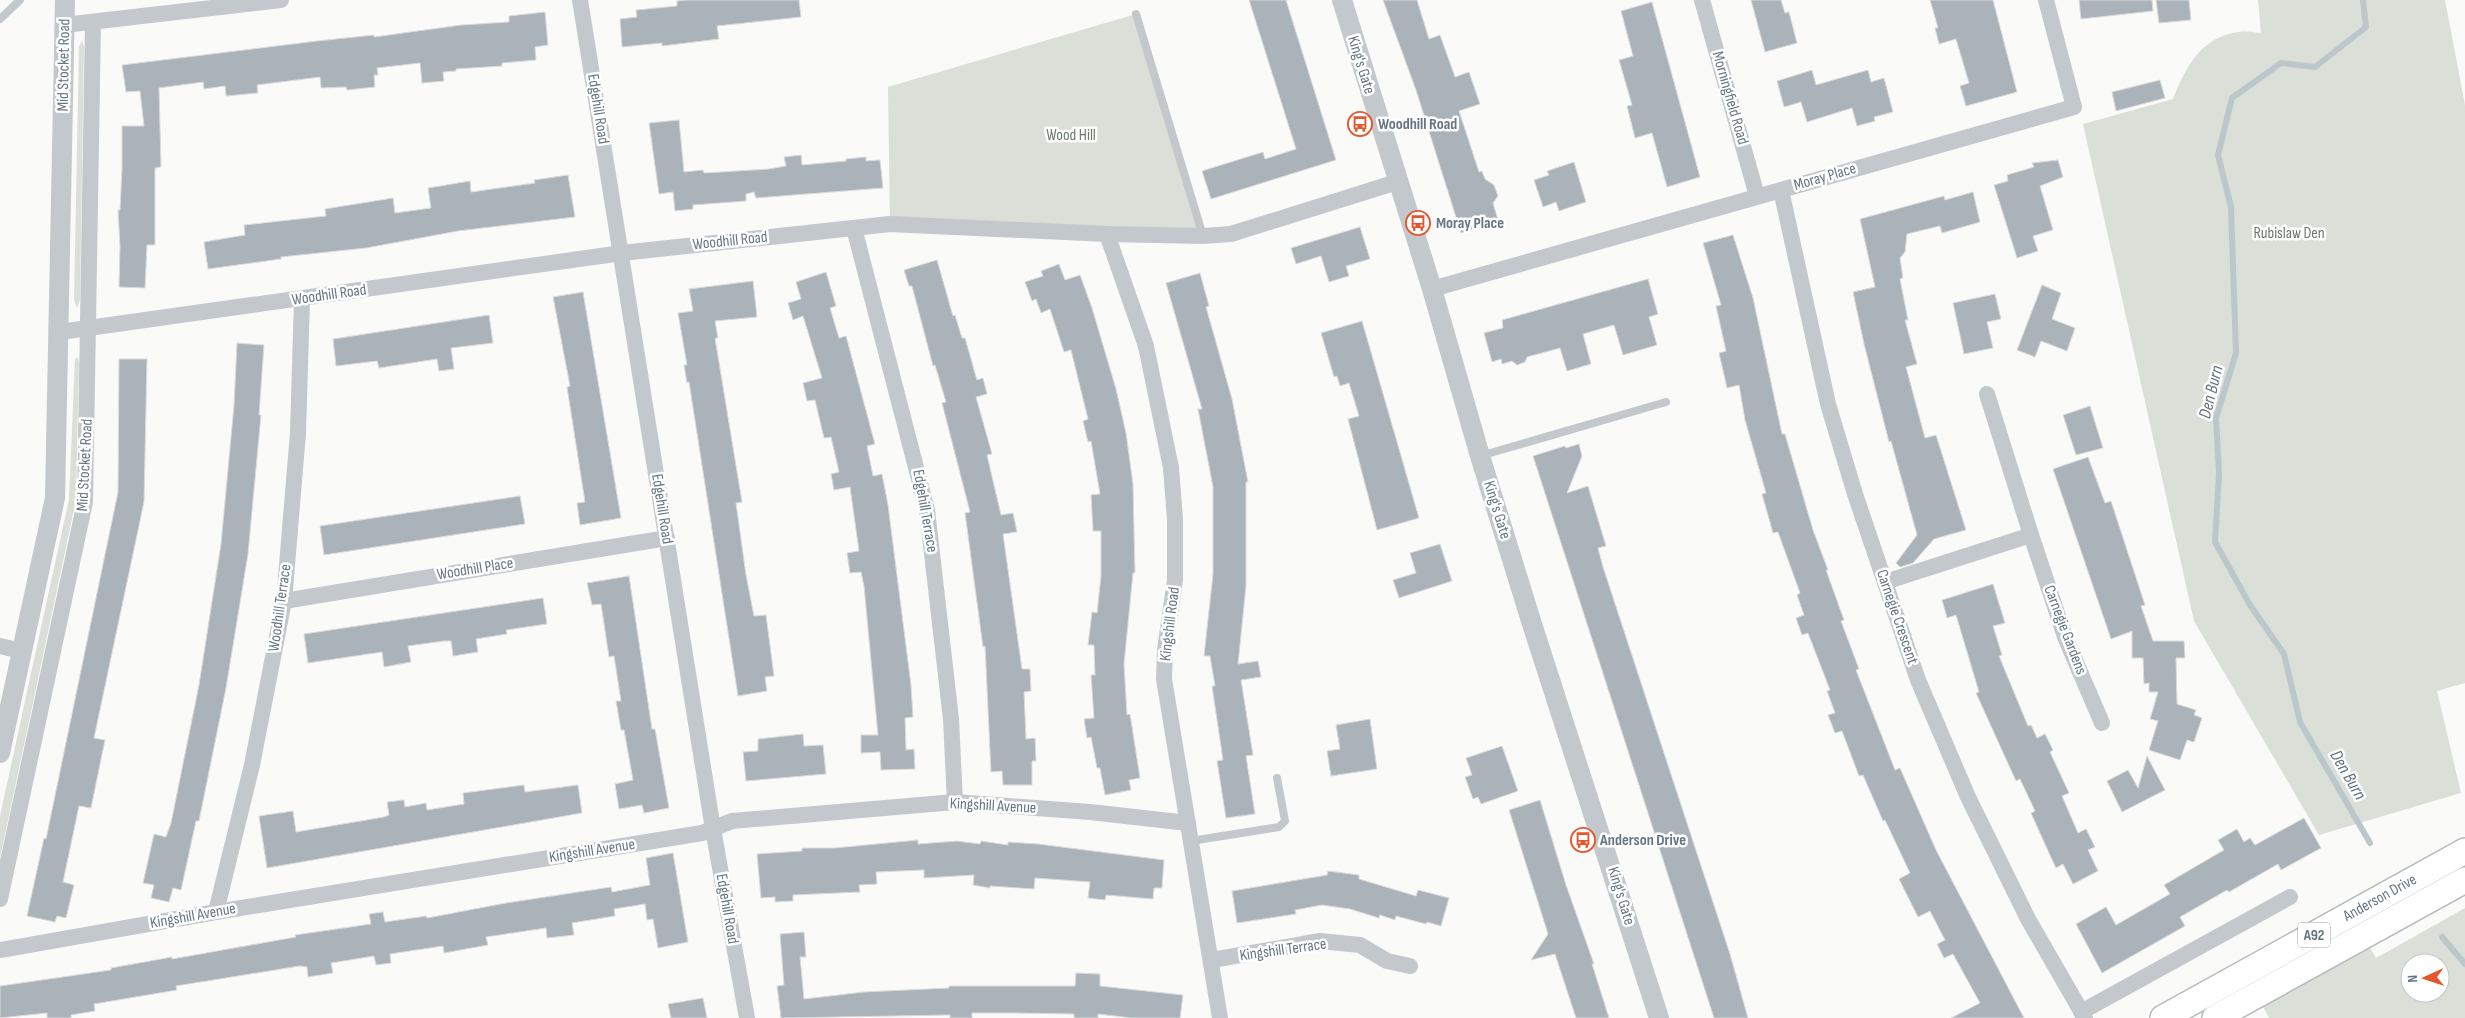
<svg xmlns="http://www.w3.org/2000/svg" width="2465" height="1018" viewBox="0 0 2465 1018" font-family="'Sofia Sans Condensed',sans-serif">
<rect width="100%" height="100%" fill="#fafaf8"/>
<!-- green -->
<g fill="#dadfd7" fill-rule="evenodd">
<path d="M 2258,0 L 2445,0 L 2465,105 L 2465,683 L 2437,691 L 2461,793 L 2319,835 L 2194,621 L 2083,124 L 2173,99 C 2185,68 2201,37 2238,32 C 2245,30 2254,33 2261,33 Z"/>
<polygon points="1136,14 1203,236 890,224 888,87"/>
<polygon points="82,41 84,46 80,300 77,308 74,300 79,46"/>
<polygon points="77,357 79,362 76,500 0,858 0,816 69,499 75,359"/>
<path d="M 2465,908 L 2465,1018 L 2269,1018 L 2262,1005 L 2370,948 L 2376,958 ZM 2410,963 L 2440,963 L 2440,993 L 2410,993 Z"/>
</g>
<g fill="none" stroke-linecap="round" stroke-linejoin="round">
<!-- stream -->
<g stroke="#bbc7cb" stroke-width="6">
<polyline points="2363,0 2366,27 2315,67 2281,63 2232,98 2218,155 2231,207 2236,353 2216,418 2219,474 2215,542 2250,605 2284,654 2300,722 2370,843"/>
<polyline points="2442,937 2465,964"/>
</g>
</g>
<!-- building -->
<g fill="#aab3b9" stroke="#dcdcda">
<polygon points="686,0 799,0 801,17 717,26 719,39 662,46 662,43 622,47 620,19 637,17 636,10 677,6 677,1"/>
<polygon points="1249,0 1286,0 1336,160 1211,199 1202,171 1263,152 1265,159 1296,149"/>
<polygon points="1383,0 1417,0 1429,39 1440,35 1455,77 1469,72 1480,104 1459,111 1479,172 1482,171 1485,179 1494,185 1498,196 1493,203 1498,220 1461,233 1416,90"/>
<polygon points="1751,0 1781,0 1785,13 1789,12 1797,43 1765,52"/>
<polygon points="1930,0 1993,0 2017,92 1966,106 1960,86 1969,83 1956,39 1939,44 1935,28 1938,28"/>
<polygon points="2079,0 2152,0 2153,11 2081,19"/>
<polygon points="2156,0 2189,0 2191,20 2159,23"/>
<polygon points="1652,2 1700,177 1667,187 1652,133 1635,138 1627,106 1632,105 1619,60 1633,56 1621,11"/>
<polygon points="545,12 548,45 535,47 536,60 502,63 502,66 456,69 456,71 443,72 444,81 422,83 420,63 377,68 378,75 374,75 375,87 347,90 346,87 321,88 320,77 257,85 258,93 226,96 225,86 204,89 203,82 159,88 161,167 155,168 155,245 147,245 145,288 119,287 120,246 118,210 120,210 122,168 122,126 144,126 140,91 126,92 122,65 317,41 374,35 374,37 461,25 509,22 509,16"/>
<polygon points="1812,70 1816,85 1868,70 1871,82 1884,78 1893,112 1874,117 1875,121 1857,126 1852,108 1807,122 1801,102 1784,107 1777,81"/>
<polygon points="2160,80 2165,98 2116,111 2112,92"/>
<polygon points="679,120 684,172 703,170 704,173 769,169 786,166 784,157 801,155 802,165 846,161 846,159 866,157 866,161 880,160 883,188 756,198 754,192 746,194 746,201 693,205 693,209 675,211 673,192 659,194 649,123"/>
<polygon points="2058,160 2063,177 2040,186 2053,230 2033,236 2038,251 2017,258 1994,185 2008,181 2007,175 2034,167 2032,163"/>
<polygon points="1574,162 1586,202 1559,211 1556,202 1543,207 1534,180 1549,175 1547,171"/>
<polygon points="568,175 575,217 458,231 366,248 281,257 281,259 208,269 204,242 245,235 244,225 326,216 325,209 393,198 395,213 431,208 428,188 470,181 471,192 535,183 534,180"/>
<polygon points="1973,192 1980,222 1942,233 1940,226 1907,234 1905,252 1900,258 1903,278 1900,279 1908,320 1905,320 1917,364 1906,367 1925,438 1936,435 1966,530 1934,539 1913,563 1900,567 1896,563 1917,535 1891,441 1889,442 1864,344 1853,292 1875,287 1860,219 1944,196 1945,200"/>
<polygon points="1360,227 1370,259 1346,266 1349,276 1329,282 1321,256 1296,264 1291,248"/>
<polygon points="1733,235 1753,298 1782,434 1785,434 1813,530 1828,570 1826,570 1844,620 1841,621 1859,669 1856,670 1895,770 1900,768 1936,850 2024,1018 1951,1018 1980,1003 1953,954 1944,958 1937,944 1945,940 1930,911 1918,917 1899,879 1910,873 1885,820 1883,821 1863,775 1859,776 1842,731 1835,733 1828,715 1835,713 1827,691 1830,690 1808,633 1802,635 1796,618 1804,615 1797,595 1800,593 1778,532 1773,533 1762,494 1766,493 1745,420 1739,385 1727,388 1719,353 1726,351 1716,306 1721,305 1703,243"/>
<polygon points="937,260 953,316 955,315 962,338 965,338 977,380 983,378 987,394 976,397 992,454 987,455 1001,515 1013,513 1017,532 1003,534 1022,669 1030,669 1031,691 1024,692 1026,739 1035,738 1036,761 1032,761 1032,785 1003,785 1002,771 991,772 985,646 983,647 965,513 970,512 942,403 946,402 935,365 933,366 912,286 909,286 904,270"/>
<polygon points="1059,264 1065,280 1080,275 1092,308 1116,389 1126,433 1133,484 1135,573 1133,573 1124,664 1127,715 1130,714 1140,778 1129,780 1131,790 1105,795 1100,768 1097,768 1091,737 1087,738 1084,719 1094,718 1091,675 1095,675 1094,645 1088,645 1092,612 1097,613 1101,576 1101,531 1093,531 1091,495 1100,494 1091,441 1088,442 1083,421 1088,419 1071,350 1064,352 1050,309 1041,313 1036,299 1032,301 1025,282 1043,276 1041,271"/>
<polygon points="826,272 836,306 830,308 839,338 846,336 875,444 867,446 873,476 882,474 888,505 911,685 913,717 905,718 906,750 914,749 915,769 881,770 880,752 861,753 861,735 878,735 864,586 861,572 850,573 847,553 859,551 850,487 834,490 831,474 839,472 831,437 824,438 815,400 807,401 803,383 822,378 803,316 793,320 788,303 801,299 796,282"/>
<polygon points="1200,273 1209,306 1206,307 1232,399 1248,482 1246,482 1246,586 1238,664 1258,661 1261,677 1241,680 1253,755 1246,756 1255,814 1226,818 1217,761 1223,760 1212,686 1215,686 1210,656 1204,656 1213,574 1213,487 1198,409 1202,409 1166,283"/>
<polygon points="1648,279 1658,314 1649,317 1657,345 1623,355 1614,325 1583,334 1591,364 1567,371 1560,348 1527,357 1525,362 1517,365 1512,361 1502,364 1501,359 1492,362 1484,333 1503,328 1502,320"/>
<polygon points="753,281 757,317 715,321 718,338 715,338 742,502 736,503 746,575 754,616 766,615 774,676 765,677 767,691 738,696 689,382 687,383 684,365 687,365 678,313 693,311 689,289"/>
<polygon points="2042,285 2061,293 2052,319 2075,328 2067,351 2041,341 2035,357 2017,350"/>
<polygon points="583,292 621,518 580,525 577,503 585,502 567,387 570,386 553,297"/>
<polygon points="1995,294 2001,319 1987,322 1993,348 1964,354 1953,303"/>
<polygon points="489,315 493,343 451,348 454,369 439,371 437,359 379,368 377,361 336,366 333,339"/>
<polygon points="1362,321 1419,518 1377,530 1348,419 1359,416 1349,383 1340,386 1337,376 1334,377 1321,333"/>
<polygon points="237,343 264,345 259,415 261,415 248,554 226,688 199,821 196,821 181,890 173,888 169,902 151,898 154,885 143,883 154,834 166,837 171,823 199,685 221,544 234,405"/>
<polygon points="119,359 147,359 144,502 94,738 105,740 91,808 79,806 63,882 74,885 66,918 57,916 55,922 27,916 44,838 46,839 118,492"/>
<polygon points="2090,406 2103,448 2076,455 2063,415"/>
<polygon points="1579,444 1582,456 1567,493 1588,486 1606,546 1598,548 1603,567 1730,954 1748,1018 1714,1018 1533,456 1565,446 1566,448"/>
<polygon points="2088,457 2105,503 2111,501 2145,605 2141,606 2153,641 2184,641 2185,658 2176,658 2177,704 2196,710 2194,715 2202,718 2194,742 2187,740 2180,760 2149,750 2158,721 2150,719 2158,692 2149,692 2149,683 2144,684 2143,658 2132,658 2132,631 2111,639 2053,469"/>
<polygon points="520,496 525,524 324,555 320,526"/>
<polygon points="1440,544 1452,581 1399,598 1393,580 1416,573 1410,553"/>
<polygon points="629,576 652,729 655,729 669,808 644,813 642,805 619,809 615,784 633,780 624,730 621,730 616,701 621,701 614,656 609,657 601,604 592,605 587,583"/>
<polygon points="1993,584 2005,623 1993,626 2002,655 1999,656 2028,726 2031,725 2037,738 2045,734 2053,750 2050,752 2069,793 2062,796 2078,833 2086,829 2095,847 2088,850 2098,871 2073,884 2063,864 2056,868 2049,853 2031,813 2035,811 2020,779 2016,781 1976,693 1979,692 1956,615 1947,618 1942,600"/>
<polygon points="543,598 547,624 506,630 507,634 476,639 478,652 453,656 451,641 444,641 408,646 411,662 384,667 382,652 308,663 304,634"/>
<polygon points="1370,719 1377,769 1331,776 1327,751 1340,749 1336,725"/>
<polygon points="803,734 804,746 823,745 826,774 746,781 743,752 758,751 758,739"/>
<polygon points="1502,746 1518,791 1481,804 1478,797 1473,799 1465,777 1472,775 1466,758"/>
<polygon points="2147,756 2165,790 2122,812 2107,781 2128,770 2138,788"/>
<polygon points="524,785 525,792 578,785 582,813 267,868 259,816 293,811 296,832 384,817 389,815 387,802 404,800 405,807 426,803 427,810 464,804 463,793"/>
<polygon points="1540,800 1566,885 1594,964 1592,964 1609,1018 1576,1018 1555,954 1531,960 1548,934 1509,810"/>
<polygon points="2304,818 2321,848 2281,870 2278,864 2229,892 2227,890 2180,917 2185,926 2102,973 2076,924 2106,907 2116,925 2170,894 2164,885 2224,850 2218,840 2237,829 2244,842 2250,838 2255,845"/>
<polygon points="918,840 918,844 957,841 980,844 981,841 1008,845 1008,842 1038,844 1164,860 1162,888 1154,888 1153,899 1106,895 1105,900 1088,898 1090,882 1035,878 1034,889 990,886 990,888 973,885 974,875 924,878 924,870 876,872 877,884 859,885 860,892 793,895 793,901 775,902 775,897 761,898 757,854 802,851 802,848 835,848"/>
<polygon points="673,853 688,942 658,948 653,919 647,920 645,904 614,909 615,916 572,923 574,935 547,938 546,928 486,937 488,945 444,953 443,946 390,954 391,963 376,965 374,956 331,963 333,973 308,977 307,967 300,966 176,986 177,990 94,1004 95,1011 71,1015 71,1018 47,1018 47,1013 0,1018 0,986 111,970 111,968 172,957 172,959 296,937 295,935 371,924 369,914 383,912 385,922 426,916 427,918 506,903 611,887 612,892 650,885 646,858"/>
<polygon points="1328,871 1359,875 1359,879 1416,896 1418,890 1449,898 1441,926 1427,922 1426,924 1396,916 1395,920 1380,915 1379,918 1350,909 1322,905 1295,910 1296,914 1237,923 1232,891 1327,875"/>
<polygon points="804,932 806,957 800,957 804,999 864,992 949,988 949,986 1075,986 1076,973 1100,974 1100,986 1183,995 1180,1018 1132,1018 1098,1014 1098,1018 1074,1018 1074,1014 1015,1013 972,1013 972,1018 950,1018 950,1015 781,1018 777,986 784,985 780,934"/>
<polygon points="703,998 707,1018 671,1018 668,1004"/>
</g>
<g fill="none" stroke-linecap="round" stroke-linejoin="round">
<defs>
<g id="primary">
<polyline points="2163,1018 2465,851"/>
<polyline points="2215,1018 2465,880"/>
</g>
</defs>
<!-- primary casing -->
<use href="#primary" stroke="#b5babe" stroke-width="28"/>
<!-- service -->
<g stroke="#c3c8cc" stroke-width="8">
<polyline points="1136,14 1203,236"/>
<polyline points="0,19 20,0"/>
<polyline points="1480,456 1666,402"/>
<polyline points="1191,841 1279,827 1285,821 1277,778"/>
</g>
<!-- minor -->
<g stroke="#c3c8cc" stroke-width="16">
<polyline points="580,0 713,829 747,1018"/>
<polyline points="1702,0 1757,196"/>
<polyline points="64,25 281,0"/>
<polyline points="1781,190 1828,404 1855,494 1918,680 1968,797 2028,919 2085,1018"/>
<polyline points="854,228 927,510 951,719 955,802"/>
<polyline points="1107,234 1146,346 1171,468 1175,519 1175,580 1165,650 1164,679 1220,1018"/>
<polyline points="1432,289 2074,107 2046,0"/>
<polyline points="60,332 622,253 890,224 1107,234 1203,236 1231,234 1397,182"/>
<polyline points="1987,394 2031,535 2065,637 2102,723"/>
<polyline points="1885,582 2031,535"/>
<polyline points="284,601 667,538"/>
<polyline points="0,646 21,651"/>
<polyline points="0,899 85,502 93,22"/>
<polyline points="216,912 252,765 284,601 298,433 302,299"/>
<polyline points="0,950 216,912 702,833 732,821 955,802 1090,812 1188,823"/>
<polyline points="1212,960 1320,941 1360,945 1387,961 1410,966"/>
<polyline points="2081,1012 2290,897"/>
</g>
<!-- tertiary -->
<g stroke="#c3c8cc" stroke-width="20">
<polyline points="1342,0 1432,289 1480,456 1532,624 1659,1018"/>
<polyline points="0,753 55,498 65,0"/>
</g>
<!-- primary -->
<use href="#primary" stroke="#fff" stroke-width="25"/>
</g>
<!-- icons -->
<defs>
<symbol id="bus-ring" viewBox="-11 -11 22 22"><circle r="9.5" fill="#fff" stroke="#e4572e" stroke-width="1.5"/><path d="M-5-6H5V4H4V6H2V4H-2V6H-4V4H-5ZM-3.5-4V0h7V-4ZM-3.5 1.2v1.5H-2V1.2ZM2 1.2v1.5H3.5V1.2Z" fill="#e4572e"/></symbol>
</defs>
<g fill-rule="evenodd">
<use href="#bus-ring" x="1346" y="110" width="28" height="28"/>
<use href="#bus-ring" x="1404" y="209" width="28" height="28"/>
<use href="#bus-ring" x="1569" y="826" width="28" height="28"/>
</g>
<g text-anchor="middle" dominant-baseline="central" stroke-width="5" stroke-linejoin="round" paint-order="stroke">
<!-- shield labels -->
<rect fill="#fff" stroke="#939fa8" stroke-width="1" x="2298" y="922.5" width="32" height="25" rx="4"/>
<g font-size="15" font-weight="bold" fill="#657683">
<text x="2314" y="935">A92</text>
</g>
<!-- street labels -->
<g font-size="16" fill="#657683" stroke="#fff">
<text transform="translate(64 65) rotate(-89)">Mid Stocket Road</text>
<text transform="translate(1361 65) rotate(73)">King's Gate</text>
<text transform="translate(1730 98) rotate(74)">Morningfield Road</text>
<text transform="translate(598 109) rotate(81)">Edgehill Road</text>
<text transform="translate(1825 177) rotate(-16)">Moray Place</text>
<text transform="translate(730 241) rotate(-6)">Woodhill Road</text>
<text transform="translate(329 295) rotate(-8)">Woodhill Road</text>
<text transform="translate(85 465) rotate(-87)">Mid Stocket Road</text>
<text transform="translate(662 509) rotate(81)">Edgehill Road</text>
<text transform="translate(1497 510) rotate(73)">King's Gate</text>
<text transform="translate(925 511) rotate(80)">Edgehill Terrace</text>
<text transform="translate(475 569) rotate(-9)">Woodhill Place</text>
<text transform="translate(280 608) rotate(-82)">Woodhill Terrace</text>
<text transform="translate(1897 617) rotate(71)">Carnegie Crescent</text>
<text transform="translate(1170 624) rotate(-83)">Kingshill Road</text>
<text transform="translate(2065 630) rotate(69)">Carnegie Gardens</text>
<text transform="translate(993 806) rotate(3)">Kingshill Avenue</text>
<text transform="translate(592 851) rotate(-9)">Kingshill Avenue</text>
<text transform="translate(1621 896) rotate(73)">King's Gate</text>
<text transform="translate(2380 898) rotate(-29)">Anderson Drive</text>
<text transform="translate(727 909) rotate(80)">Edgehill Road</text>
<text transform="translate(193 916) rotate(-10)">Kingshill Avenue</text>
<text transform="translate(1283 950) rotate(-8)">Kingshill Terrace</text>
</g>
<!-- poi labels -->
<g font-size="16" font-weight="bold" fill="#657683" stroke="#fff" text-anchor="start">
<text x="1378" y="124">Woodhill Road</text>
<text x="1436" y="223">Moray Place</text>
<text x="1600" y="840">Anderson Drive</text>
</g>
<!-- park labels -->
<g font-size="16" fill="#687a64" stroke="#fff">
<text x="1071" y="135">Wood Hill</text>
<text x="2289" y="233">Rubislaw Den</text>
</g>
<!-- water labels -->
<g font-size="18" font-style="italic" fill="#60757c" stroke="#fff">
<text transform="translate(2211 392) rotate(-76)">Den Burn</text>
<text transform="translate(2348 775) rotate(60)">Den Burn</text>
</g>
</g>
<!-- north arrow -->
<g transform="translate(2425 978) rotate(267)"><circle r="24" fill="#ffffff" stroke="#c1c8cd"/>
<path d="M0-4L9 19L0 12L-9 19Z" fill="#e4572e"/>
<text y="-8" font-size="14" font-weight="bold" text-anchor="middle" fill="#657683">N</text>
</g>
</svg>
